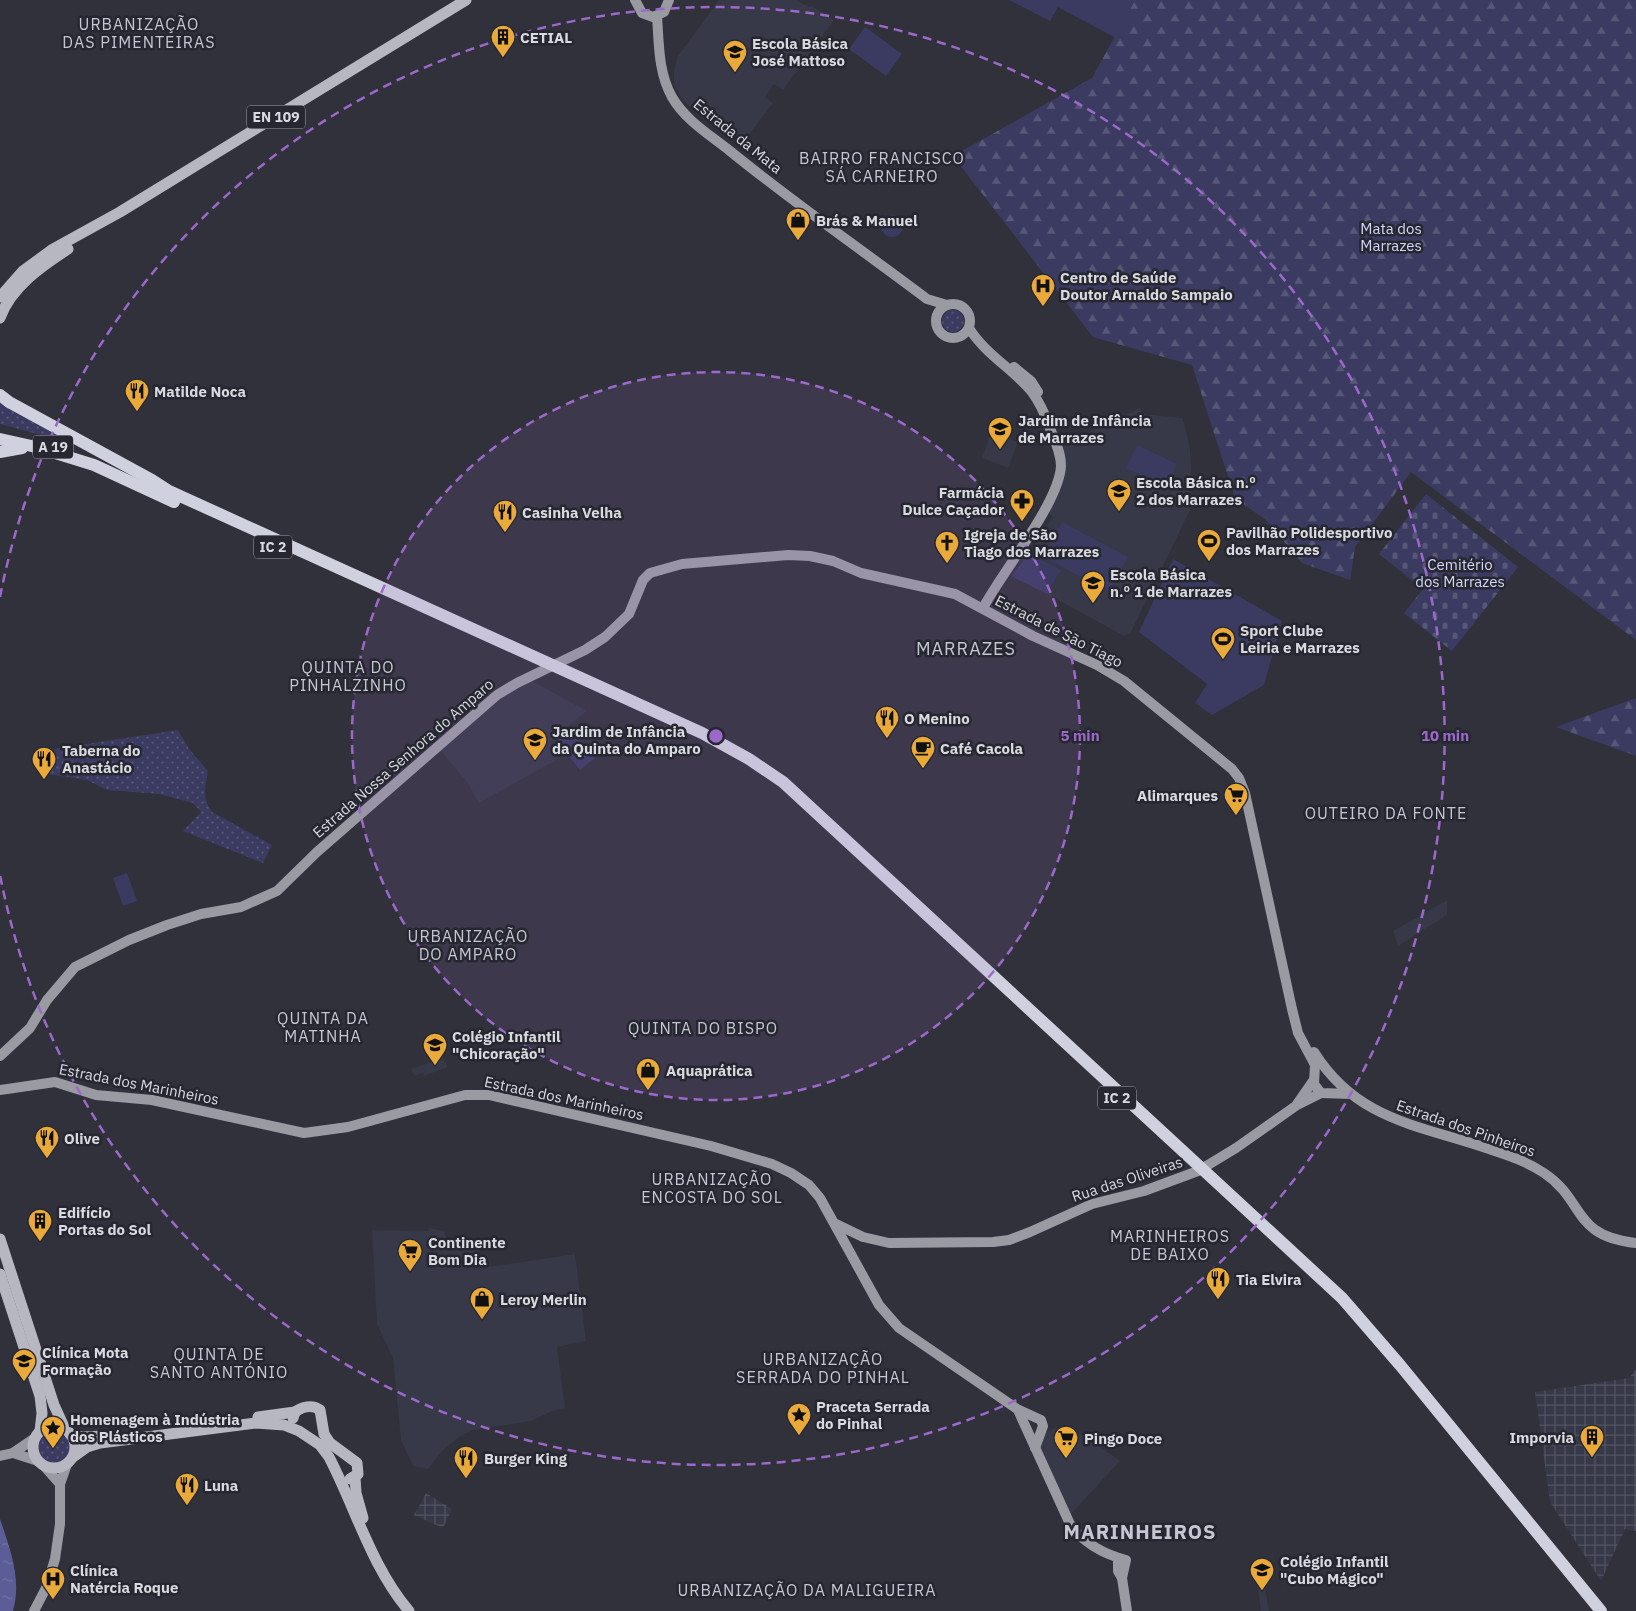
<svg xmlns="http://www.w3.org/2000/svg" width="1636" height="1611" viewBox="0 0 1636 1611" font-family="'IBM Plex Sans',sans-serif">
<defs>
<pattern id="industrial-grid" width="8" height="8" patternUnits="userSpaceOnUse" patternTransform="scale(1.25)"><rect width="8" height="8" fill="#373848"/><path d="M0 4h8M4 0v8" fill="none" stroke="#535462"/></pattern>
<pattern id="grass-dots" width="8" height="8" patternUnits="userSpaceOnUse" patternTransform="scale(1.25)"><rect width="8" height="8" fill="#3b3b62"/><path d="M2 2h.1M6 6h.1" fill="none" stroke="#575778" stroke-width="1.8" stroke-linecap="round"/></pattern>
<pattern id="forest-firs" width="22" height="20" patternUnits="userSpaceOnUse" patternTransform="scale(1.25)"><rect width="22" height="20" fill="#3b3b62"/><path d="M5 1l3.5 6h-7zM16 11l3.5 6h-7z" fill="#575778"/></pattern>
<pattern id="cemetery-stones" width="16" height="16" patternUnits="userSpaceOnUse" patternTransform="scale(1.25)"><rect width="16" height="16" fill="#3b3b62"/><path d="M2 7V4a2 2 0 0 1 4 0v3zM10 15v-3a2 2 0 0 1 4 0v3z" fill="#575778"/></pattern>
<pattern id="park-tufts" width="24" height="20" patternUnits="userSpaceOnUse" patternTransform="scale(1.25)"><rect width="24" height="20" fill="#3b3b62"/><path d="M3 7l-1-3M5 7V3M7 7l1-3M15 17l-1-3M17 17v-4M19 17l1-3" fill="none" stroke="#575778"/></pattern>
<pattern id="water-ripples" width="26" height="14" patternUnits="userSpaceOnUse" patternTransform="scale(1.25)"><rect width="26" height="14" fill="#5c5d96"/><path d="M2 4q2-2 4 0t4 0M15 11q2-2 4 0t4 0" fill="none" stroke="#7374a4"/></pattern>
</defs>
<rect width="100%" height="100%" fill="#30313a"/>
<!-- built -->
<g fill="#373848">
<polygon points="719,0 796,0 809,7 812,6 834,20 783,90 774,84 765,97 773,103 740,146 683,101 674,84 674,69 678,56"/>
<polygon points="1140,408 1143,414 1183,418 1190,449 1192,489 1190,510 1131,632 1124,636 1047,594 1061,570 1029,553 1053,517 1049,513 1065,472 1063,444"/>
<polygon points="991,433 1018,442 1008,468 982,458"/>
<polygon points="530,680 587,711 552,738 550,745 558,759 479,803 467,782 440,750 493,703"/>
<polygon points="1447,900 1447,915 1398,946 1393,931"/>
<polygon points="444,1058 448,1067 424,1076 423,1073 414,1076 411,1069"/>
<polygon points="429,1228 444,1231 447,1240 454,1243 476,1240 481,1268 575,1254 586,1341 557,1347 565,1408 552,1411 531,1421 472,1430 459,1437 444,1449 428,1469 413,1466 401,1440 393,1358 377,1324 372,1230 428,1231"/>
<polygon points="1056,1427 1085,1436 1120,1461 1070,1515 1040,1452 1040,1439 1046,1432"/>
<polygon points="1262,1570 1269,1611 1261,1611 1255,1571"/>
</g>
<!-- industrial -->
<g fill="url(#industrial-grid)">
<polygon points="1636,1369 1636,1531 1625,1529 1601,1581 1550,1502 1535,1392 1629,1378"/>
<polygon points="426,1493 452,1509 443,1528 414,1515"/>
</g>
<!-- grass -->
<g fill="url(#grass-dots)">
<circle cx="953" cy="321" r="11"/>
<polygon points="0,402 71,443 0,424"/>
<path d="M 178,730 L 189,749 L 208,771 C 205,787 202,798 212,812 L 272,845 L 263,863 L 183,831 L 201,812 L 193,803 L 159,794 L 107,790 L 87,780 L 48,774 L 54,749 Z"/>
<circle cx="54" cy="1447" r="16"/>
</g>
<!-- forest -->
<g fill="url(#forest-firs)">
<polygon points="1135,0 1636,0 1636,640 1411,472 1355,547 1350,580 1302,563 1266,520 1235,498 1192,365 1093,337 953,156 1092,78"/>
<polygon points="1636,698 1636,756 1556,727"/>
</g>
<!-- cemetery -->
<polygon fill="url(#cemetery-stones)" points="1426,494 1518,567 1452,651 1404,613 1423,589 1379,554"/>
<!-- park -->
<circle fill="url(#park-tufts)" cx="892" cy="226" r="11"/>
<!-- garden -->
<g fill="#3b3b62">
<polygon points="1009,0 1135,0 1116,38 1058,7 1050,21"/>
<polygon points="865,27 902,54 886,76 849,49"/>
<polygon points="1137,445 1177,464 1166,487 1126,468"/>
<polygon points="1062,522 1128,557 1109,592 1044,557"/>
<polygon points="1029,553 1061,570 1047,594 1011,576"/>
<polygon points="1173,559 1282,621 1264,685 1212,715 1195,703 1207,684 1139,632"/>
<polygon points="571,728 595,758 580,770 556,740"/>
<polygon points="127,873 137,901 123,906 113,878"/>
</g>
<!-- water -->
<path fill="url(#water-ripples)" d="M 0,1519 C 10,1549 22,1579 13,1611 L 0,1611 Z"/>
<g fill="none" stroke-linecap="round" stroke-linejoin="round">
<!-- secondary -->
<g stroke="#999aa2" stroke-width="10">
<polyline points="635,0 642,13 653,17 664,12 669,0"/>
<path d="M 657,16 C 659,43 658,72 672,97 C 685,120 710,135 730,151 C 794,203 862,250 927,299 L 947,305"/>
<circle cx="953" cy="321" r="17"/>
<path d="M 969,328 C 985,354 1013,369 1032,392 C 1040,403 1045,414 1049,426 C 1054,438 1061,452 1061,466 C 1059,503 1002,572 983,608"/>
<polyline points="1014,367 1031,381 1038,392"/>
<path d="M 1314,1052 C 1358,1122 1421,1125 1492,1150 C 1510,1156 1528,1162 1544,1173 C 1586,1201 1571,1236 1636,1243"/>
<polyline points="0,1056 30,1028 47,1000 75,967 129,940 167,925 201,914 241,907 277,891 317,852 497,695 517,683 585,650 605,637 629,614 643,580 650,573 682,564 788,555 810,556 833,561 861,573 955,594 1033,636 1097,665 1124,681 1232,769 1239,778 1245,793 1292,1009 1298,1033 1315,1065 1314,1084 1321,1093 1351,1094"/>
<polyline points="0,1090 55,1082 96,1095 152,1100 304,1133 348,1127 465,1095 489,1095 711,1146 772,1164 791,1173 809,1185 820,1198 879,1305 899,1328 1017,1409 1041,1420 1043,1426 1035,1448"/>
<polyline points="1297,1104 1313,1081"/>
<polyline points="836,1224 863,1237 889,1243 993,1242 1009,1240 1030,1232 1092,1204 1144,1191 1198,1171 1236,1148 1297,1105 1321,1093"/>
<path d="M 1018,1410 L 1070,1524 C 1084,1544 1103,1554 1126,1560 L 1122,1578"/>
<polyline points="13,1453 38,1461"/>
<polyline points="0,1456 13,1453 35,1438"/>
<polyline points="44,1466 60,1484"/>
<polyline points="1118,1558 1118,1571 1122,1578 1127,1611"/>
<polyline points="34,1611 46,1588 55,1559 60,1524 60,1484 67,1464"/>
</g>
<!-- primary -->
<g stroke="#b6b7c1" stroke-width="11">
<polyline points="0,297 23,271 53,249 120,212 466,0"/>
<path d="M 0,318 C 11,287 42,266 68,249"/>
<polyline points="0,1239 54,1405 65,1429"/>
<polyline points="0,1274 40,1396 42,1413 40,1431"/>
<polyline points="258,1417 295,1412"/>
<path d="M 293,1418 L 295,1412 C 302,1407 312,1404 320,1410 L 324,1434 L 330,1443 L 357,1463 L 358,1474 L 350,1479"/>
<circle cx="54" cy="1447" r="21"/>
<polyline points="70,1434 83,1437 105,1436"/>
<path d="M 73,1457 L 87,1447 L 100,1443 L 256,1423 L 284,1425 L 299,1431 L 320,1445 L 329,1457 C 356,1509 371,1566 409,1611"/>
<polyline points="355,1477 356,1493 363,1518"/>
</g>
<!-- highway -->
<g stroke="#d0d1de" stroke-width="12">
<polyline points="0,395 9,402 152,480 169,491 702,733 749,759 783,782 1342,1298 1400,1365 1601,1611"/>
<polyline points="0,439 36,447 94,465 174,502"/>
<polyline points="0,452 22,448"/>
</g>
</g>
<!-- distance rings -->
<circle cx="716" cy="736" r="364" fill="#9c69cb" fill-opacity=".12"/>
<g fill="none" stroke="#9c69cb" stroke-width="2.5" stroke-dasharray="9 6">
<circle cx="716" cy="736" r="364"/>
<path d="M0 597A729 729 0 1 1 0 875"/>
</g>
<!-- icons -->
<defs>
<symbol id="building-pin" viewBox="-11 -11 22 30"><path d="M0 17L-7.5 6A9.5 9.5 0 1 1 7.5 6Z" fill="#eaaa39" stroke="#262730"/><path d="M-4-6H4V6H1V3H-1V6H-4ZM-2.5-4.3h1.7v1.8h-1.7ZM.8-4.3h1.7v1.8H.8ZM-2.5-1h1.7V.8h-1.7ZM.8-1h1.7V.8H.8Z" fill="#111"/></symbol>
<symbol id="school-pin" viewBox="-11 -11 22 30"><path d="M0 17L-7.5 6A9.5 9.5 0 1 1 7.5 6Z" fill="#eaaa39" stroke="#262730"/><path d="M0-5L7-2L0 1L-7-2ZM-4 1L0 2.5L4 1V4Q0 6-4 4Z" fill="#111"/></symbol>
<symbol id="shop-pin" viewBox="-11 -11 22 30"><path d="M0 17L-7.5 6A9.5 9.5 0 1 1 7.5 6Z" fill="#eaaa39" stroke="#262730"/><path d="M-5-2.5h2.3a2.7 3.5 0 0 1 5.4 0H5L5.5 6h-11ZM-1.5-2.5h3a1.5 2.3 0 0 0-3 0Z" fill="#111"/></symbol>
<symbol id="hospital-pin" viewBox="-11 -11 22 30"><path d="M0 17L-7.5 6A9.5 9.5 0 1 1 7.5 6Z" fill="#eaaa39" stroke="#262730"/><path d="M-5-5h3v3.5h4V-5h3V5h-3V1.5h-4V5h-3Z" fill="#111"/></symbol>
<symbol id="restaurant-pin" viewBox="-11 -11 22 30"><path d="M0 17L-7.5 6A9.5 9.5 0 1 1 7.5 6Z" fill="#eaaa39" stroke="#262730"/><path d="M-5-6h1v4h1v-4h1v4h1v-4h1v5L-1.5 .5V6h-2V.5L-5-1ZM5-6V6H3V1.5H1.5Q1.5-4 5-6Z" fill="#111"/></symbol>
<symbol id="pharmacy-pin" viewBox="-11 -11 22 30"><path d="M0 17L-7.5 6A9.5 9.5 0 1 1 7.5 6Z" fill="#eaaa39" stroke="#262730"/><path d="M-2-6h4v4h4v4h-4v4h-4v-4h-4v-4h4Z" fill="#111"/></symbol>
<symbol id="stadium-pin" viewBox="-11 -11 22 30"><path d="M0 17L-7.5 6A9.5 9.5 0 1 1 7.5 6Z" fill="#eaaa39" stroke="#262730"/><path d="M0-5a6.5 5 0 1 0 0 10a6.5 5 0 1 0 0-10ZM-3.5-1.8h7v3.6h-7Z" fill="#111"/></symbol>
<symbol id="church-pin" viewBox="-11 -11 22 30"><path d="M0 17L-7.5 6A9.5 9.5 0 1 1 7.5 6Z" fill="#eaaa39" stroke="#262730"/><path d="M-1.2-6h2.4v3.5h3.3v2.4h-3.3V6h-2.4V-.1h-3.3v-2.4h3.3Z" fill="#111"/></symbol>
<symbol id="cafe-pin" viewBox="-11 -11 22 30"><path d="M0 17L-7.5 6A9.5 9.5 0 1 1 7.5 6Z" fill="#eaaa39" stroke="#262730"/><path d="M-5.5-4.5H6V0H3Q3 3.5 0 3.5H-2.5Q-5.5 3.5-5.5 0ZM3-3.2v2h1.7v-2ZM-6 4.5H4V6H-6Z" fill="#111"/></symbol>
<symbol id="supermarket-pin" viewBox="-11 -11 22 30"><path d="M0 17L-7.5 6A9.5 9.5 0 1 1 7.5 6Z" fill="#eaaa39" stroke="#262730"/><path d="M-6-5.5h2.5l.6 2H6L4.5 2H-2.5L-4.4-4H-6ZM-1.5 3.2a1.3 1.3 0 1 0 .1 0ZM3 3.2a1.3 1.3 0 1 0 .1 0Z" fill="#111"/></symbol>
<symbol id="sight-pin" viewBox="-11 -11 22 30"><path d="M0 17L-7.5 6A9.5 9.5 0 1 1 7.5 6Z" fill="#eaaa39" stroke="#262730"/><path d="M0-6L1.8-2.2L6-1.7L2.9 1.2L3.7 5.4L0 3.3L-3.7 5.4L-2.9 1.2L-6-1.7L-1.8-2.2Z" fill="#111"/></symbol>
</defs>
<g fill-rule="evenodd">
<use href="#building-pin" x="489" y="23" width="28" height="38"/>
<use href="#school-pin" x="721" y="38" width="28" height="38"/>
<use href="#shop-pin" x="784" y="206" width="28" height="38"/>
<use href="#hospital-pin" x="1029" y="272" width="28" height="38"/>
<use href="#restaurant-pin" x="123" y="377" width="28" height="38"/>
<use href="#school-pin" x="986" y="415" width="28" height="38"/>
<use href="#school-pin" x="1105" y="477" width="28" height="38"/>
<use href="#pharmacy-pin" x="1008" y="487" width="28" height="38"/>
<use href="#restaurant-pin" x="491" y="498" width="28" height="38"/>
<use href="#stadium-pin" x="1195" y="527" width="28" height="38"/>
<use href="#church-pin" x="933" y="529" width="28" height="38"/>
<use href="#school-pin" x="1079" y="569" width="28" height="38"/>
<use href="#stadium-pin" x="1209" y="625" width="28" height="38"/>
<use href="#restaurant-pin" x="873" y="704" width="28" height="38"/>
<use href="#school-pin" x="521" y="726" width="28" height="38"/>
<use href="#cafe-pin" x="909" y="734" width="28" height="38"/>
<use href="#restaurant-pin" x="30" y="745" width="28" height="38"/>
<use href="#supermarket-pin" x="1222" y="781" width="28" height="38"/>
<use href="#school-pin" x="421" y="1031" width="28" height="38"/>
<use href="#shop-pin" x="634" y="1056" width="28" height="38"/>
<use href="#restaurant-pin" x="33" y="1124" width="28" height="38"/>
<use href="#building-pin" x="26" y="1207" width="28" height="38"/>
<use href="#supermarket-pin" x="396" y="1237" width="28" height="38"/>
<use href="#restaurant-pin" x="1204" y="1265" width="28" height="38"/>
<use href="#shop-pin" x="468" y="1285" width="28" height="38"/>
<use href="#school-pin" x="10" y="1347" width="28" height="38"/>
<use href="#sight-pin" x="785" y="1401" width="28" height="38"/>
<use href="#sight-pin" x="39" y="1414" width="28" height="38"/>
<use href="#building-pin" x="1578" y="1423" width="28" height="38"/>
<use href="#supermarket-pin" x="1052" y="1424" width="28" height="38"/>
<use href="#restaurant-pin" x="452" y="1444" width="28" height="38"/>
<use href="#restaurant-pin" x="173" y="1471" width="28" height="38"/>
<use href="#school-pin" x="1248" y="1556" width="28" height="38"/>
<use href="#hospital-pin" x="39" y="1565" width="28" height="38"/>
</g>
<g text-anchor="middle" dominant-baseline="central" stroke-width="5" stroke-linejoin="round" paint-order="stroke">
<!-- shield labels -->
<g fill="#262730" stroke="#a3a4ab" stroke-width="1">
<rect x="247" y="105.5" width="58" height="23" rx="4"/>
<rect x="33" y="435.5" width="40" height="23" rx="4"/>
<rect x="254" y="535.5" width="38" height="23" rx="4"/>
<rect x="1098" y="1086.5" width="38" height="23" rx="4"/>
</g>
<g font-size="14" font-weight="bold" fill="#d9d9e0">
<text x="276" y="117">EN 109</text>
<text x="53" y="447">A 19</text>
<text x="273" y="547">IC 2</text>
<text x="1117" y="1098">IC 2</text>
</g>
<!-- poi labels -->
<g font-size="15" font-weight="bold" fill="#d9d9e0" stroke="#262730" text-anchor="start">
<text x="520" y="37">CETIAL</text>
<text x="752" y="43">Escola Básica<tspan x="752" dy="17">José Mattoso</tspan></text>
<text x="816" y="220">Brás &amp; Manuel</text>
<text x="1060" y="277">Centro de Saúde<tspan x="1060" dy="17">Doutor Arnaldo Sampaio</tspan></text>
<text x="154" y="391">Matilde Noca</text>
<text x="1018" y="420">Jardim de Infância<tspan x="1018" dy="17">de Marrazes</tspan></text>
<text x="1136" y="482">Escola Básica n.º<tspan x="1136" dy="17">2 dos Marrazes</tspan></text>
<text x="1004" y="492" text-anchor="end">Farmácia<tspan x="1004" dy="17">Dulce Caçador</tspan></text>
<text x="522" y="512">Casinha Velha</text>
<text x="1226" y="532">Pavilhão Polidesportivo<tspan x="1226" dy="17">dos Marrazes</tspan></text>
<text x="964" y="534">Igreja de São<tspan x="964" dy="17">Tiago dos Marrazes</tspan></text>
<text x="1110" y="574">Escola Básica<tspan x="1110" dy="17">n.º 1 de Marrazes</tspan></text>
<text x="1240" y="630">Sport Clube<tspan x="1240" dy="17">Leiria e Marrazes</tspan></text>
<text x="904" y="718">O Menino</text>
<text x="552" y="731">Jardim de Infância<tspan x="552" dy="17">da Quinta do Amparo</tspan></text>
<text x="940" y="748">Café Cacola</text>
<text x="62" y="750">Taberna do<tspan x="62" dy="17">Anastácio</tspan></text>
<text x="1218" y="795" text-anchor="end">Alimarques</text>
<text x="452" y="1036">Colégio Infantil<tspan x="452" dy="17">"Chicoração"</tspan></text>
<text x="666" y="1070">Aquaprática</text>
<text x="64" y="1138">Olive</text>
<text x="58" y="1212">Edifício<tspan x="58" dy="17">Portas do Sol</tspan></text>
<text x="428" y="1242">Continente<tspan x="428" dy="17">Bom Dia</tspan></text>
<text x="1236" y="1279">Tia Elvira</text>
<text x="500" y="1299">Leroy Merlin</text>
<text x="42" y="1352">Clínica Mota<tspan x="42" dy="17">Formação</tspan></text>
<text x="816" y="1406">Praceta Serrada<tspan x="816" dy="17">do Pinhal</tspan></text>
<text x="70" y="1419">Homenagem à Indústria<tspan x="70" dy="17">dos Plásticos</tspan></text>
<text x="1574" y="1437" text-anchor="end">Imporvia</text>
<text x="1084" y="1438">Pingo Doce</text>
<text x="484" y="1458">Burger King</text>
<text x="204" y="1485">Luna</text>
<text x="1280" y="1561">Colégio Infantil<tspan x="1280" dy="17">"Cubo Mágico"</tspan></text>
<text x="70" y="1570">Clínica<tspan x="70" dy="17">Natércia Roque</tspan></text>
</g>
<!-- street labels -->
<g font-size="15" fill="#d9d9e0" stroke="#262730">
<text transform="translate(738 136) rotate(39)">Estrada da Mata</text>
<text transform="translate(1059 631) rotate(27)">Estrada de São Tiago</text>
<text transform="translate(403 758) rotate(-41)">Estrada Nossa Senhora do Amparo</text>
<text transform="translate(139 1084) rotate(11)">Estrada dos Marinheiros</text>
<text transform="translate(564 1098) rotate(12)">Estrada dos Marinheiros</text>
<text transform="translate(1466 1128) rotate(19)">Estrada dos Pinheiros</text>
<text transform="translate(1127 1179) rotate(-18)">Rua das Oliveiras</text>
</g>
<!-- park labels -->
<g font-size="15" fill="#d5d7fa" stroke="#262730">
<text x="1391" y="228">Mata dos<tspan x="1391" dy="17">Marrazes</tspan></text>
<text x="1460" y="564">Cemitério<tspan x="1460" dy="17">dos Marrazes</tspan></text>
</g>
<!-- neighbourhood labels -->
<g font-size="16" letter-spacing="1" fill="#c5c6d3" stroke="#262730">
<text x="139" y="24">URBANIZAÇÃO<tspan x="139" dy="18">DAS PIMENTEIRAS</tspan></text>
<text x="882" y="158">BAIRRO FRANCISCO<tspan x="882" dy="18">SÁ CARNEIRO</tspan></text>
<text x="348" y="667">QUINTA DO<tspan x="348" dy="18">PINHALZINHO</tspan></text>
<text x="1386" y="813">OUTEIRO DA FONTE</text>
<text x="468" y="936">URBANIZAÇÃO<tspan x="468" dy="18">DO AMPARO</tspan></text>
<text x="323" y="1018">QUINTA DA<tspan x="323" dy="18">MATINHA</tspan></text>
<text x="703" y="1028">QUINTA DO BISPO</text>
<text x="712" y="1179">URBANIZAÇÃO<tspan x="712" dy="18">ENCOSTA DO SOL</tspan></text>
<text x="1170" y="1236">MARINHEIROS<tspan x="1170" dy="18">DE BAIXO</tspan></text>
<text x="219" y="1354">QUINTA DE<tspan x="219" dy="18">SANTO ANTÓNIO</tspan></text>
<text x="823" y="1359">URBANIZAÇÃO<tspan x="823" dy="18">SERRADA DO PINHAL</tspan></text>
<text x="807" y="1590">URBANIZAÇÃO DA MALIGUEIRA</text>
</g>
<!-- quarter labels -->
<g font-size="18" letter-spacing="1" fill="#c5c6d3" stroke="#262730">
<text x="966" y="648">MARRAZES</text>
</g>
<!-- district labels -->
<g font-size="20" font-weight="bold" letter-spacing="1" fill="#c5c6d3" stroke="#262730">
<text x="1140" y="1531">MARINHEIROS</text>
</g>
</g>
<circle cx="716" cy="736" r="8" fill="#9c69cb" stroke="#262730" stroke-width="2.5"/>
<g font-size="15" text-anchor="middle" font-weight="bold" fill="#9c69cb" stroke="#262730" stroke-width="5" stroke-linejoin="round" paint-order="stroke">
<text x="1080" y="741">5 min</text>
<text x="1445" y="741">10 min</text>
</g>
</svg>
